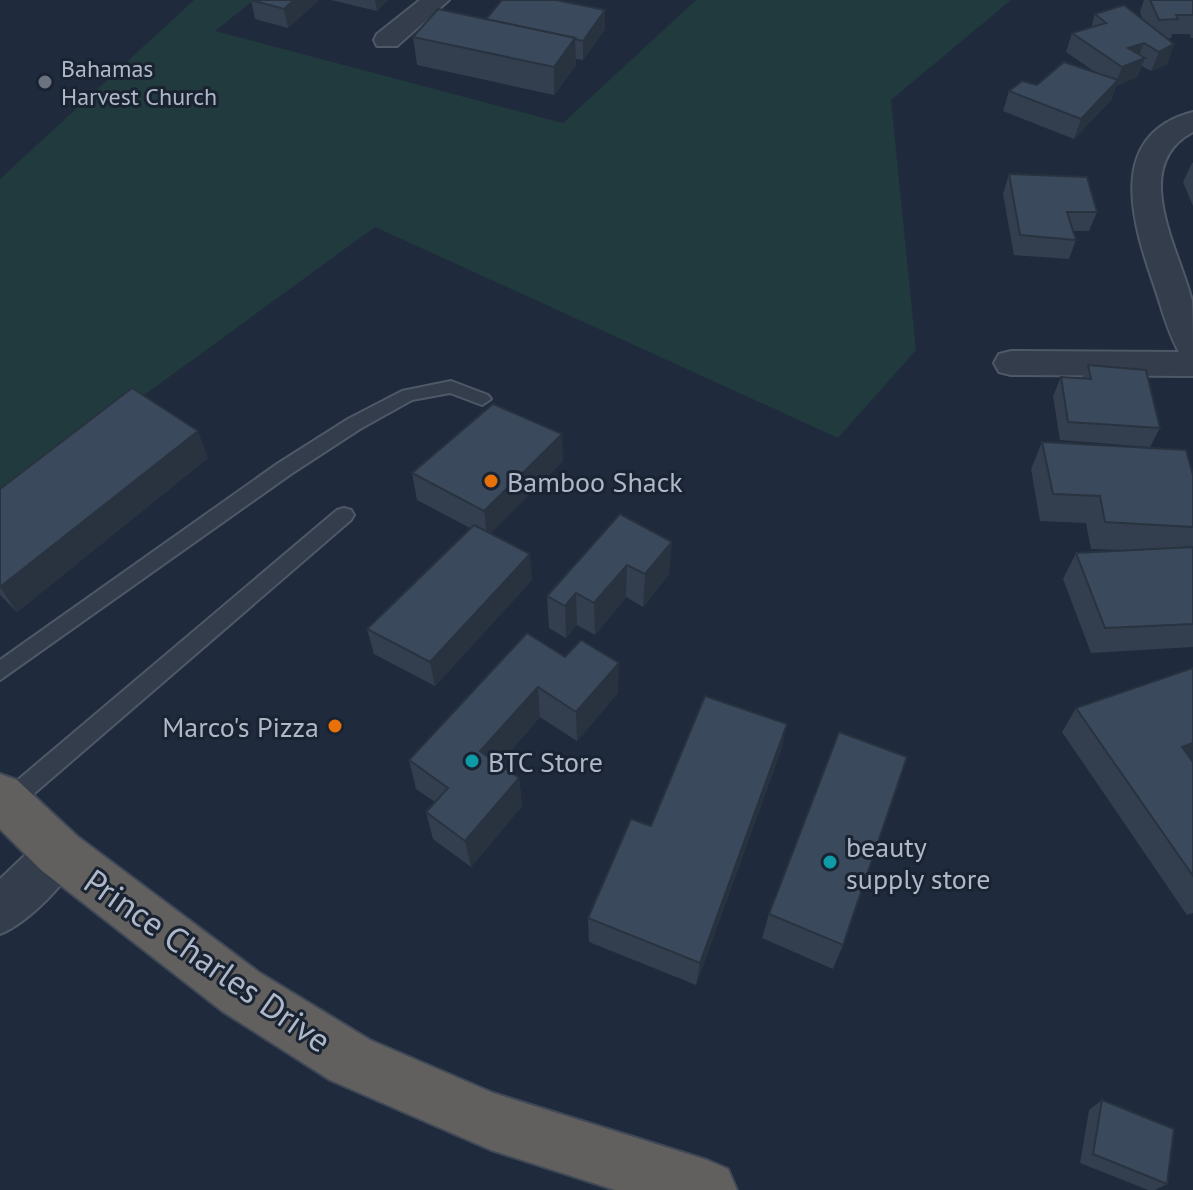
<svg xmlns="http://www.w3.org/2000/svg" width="1193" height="1190" viewBox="0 0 1193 1190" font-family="'PT Sans',sans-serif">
<rect width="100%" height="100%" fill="#1f2b3c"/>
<!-- green -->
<polygon fill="#213a3d" points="194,0 254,0 215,31 563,123 696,0 1011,0 891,100 916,350 838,438 375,227 0,500 0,179"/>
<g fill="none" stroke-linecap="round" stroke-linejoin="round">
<defs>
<g id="service">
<polygon points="451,381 488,395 491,399 482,405 450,393 412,400 360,429 291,474 0,680 0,660 277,464 348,419 402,391"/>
<polygon points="344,508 351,510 354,515 351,520 15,810 7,813 0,811 0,795 337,510"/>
</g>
<g id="minor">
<polygon points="420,0 449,0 397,46 377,46 374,40 377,34"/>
<path d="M 1193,112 L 1193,132 C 1128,166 1180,251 1192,301 C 1193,324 1193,353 1193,376 L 1011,375 L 999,372 L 994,363 L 999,354 L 1011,351 L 1179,352 C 1168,333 1162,309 1155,288 C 1133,225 1104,135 1193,112 Z"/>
<path d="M 59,832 L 75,838 L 82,853 C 70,880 28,923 0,934 L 0,879 L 43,838 Z"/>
</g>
<polygon id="trunk" points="0,774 17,780 77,836 260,973 370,1040 493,1093 707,1160 728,1169 737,1190 615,1190 491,1150 330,1080 222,1011 41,870 0,829"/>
</defs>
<!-- service casing -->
<use href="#service" stroke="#4e5867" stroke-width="4"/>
<!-- minor casing -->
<use href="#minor" stroke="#4e5867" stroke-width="4"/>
<!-- trunk casing -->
<use href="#trunk" stroke="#3e4857" stroke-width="4"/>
<!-- service -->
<use href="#service" fill="#333d4c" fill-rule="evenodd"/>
<!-- minor -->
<use href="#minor" fill="#333d4c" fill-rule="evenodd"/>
<!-- trunk -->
<use href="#trunk" fill="#62605e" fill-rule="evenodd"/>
</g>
<!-- wall -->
<g fill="#333f4f">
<polygon points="251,0 319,0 288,28 255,19"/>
<polygon points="331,0 388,0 377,11"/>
<polygon points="1144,0 1193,0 1193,38 1191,38 1190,34 1172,34 1171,38 1166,38 1174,44 1167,64 1151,71 1142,66 1137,77 1116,86 1111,100 1074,139 1003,111 1009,91 1095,72 1066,52 1072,33 1091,28 1095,14 1143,20 1140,12"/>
<polygon points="605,10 605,29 583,60 576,59 576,65 554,95 417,65 413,37 486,19"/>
<polygon points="1192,163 1193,163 1193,206 1183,182"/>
<polygon points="1009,174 1097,212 1089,231 1073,231 1076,240 1069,259 1014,255 1003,194"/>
<polygon points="1088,365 1160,428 1150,447 1060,440 1053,396 1061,377 1082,379"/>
<polygon points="1042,442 1193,475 1193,647 1091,653 1063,579 1076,553 1122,550 1091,549 1086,523 1040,521 1031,469"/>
<polygon points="208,458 17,612 0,595 0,489"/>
<polygon points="563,461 490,533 532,580 435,686 374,654 367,629 470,528 417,500 412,473"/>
<polygon points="620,514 669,574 643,607 626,597 595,635 577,625 566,638 549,628 547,596"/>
<polygon points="527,633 618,693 577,741 540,717 499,764 519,778 522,806 471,867 433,839 426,812 435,802 416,789 409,760"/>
<polygon points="1193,668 1193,760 1192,760 1193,762 1193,913 1187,915 1062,732 1076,708"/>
<polygon points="787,724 780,753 696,985 589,942 588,918 651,826"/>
<polygon points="769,914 843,945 833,969 762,938"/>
<polygon points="1102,1100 1167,1184 1155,1190 1148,1190 1080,1163 1089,1110"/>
</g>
<!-- shaded-wall -->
<g fill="#293340">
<polygon points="294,0 319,0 288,28 284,9"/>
<polygon points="375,0 388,0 377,11"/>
<polygon points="605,10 605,29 583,60 583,41"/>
<polygon points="575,38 576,65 554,95 554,67"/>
<polygon points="1144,43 1137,61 1145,58 1137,77 1116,86 1111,100 1074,139 1081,119 1116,83 1122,67 1127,65 1121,67 1128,48"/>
<polygon points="1174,44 1167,64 1151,71 1159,52"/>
<polygon points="198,431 208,458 17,612 0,587"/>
<polygon points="562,434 563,461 487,537 484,511"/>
<polygon points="672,542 669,574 643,607 645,574"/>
<polygon points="530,554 532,580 435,686 430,662"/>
<polygon points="627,565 626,597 595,635 594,603"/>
<polygon points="576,593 577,625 566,638 565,606"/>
<polygon points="619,663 618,693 577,741 576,712"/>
<polygon points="538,687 540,717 485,780 480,751"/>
<polygon points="787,724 780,753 696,985 700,963"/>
<polygon points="1193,743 1193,760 1164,770 1182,747"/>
<polygon points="519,778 522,806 471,867 465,841"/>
</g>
<!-- building -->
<g fill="#3b495c" stroke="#293340" stroke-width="2">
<polygon points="251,0 294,0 284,9"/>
<polygon points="502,0 556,0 605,10 583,41 574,39 575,38 486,19"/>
<polygon points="1150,0 1193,0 1193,15 1176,15 1178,19 1159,20"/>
<polygon points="1124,5 1174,44 1159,52 1144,43 1128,48 1145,58 1122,67 1072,33 1106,23 1095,14"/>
<polygon points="438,9 575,38 554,67 413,37"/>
<polygon points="1064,62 1118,80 1081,119 1009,91 1022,81 1037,85"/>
<polygon points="1009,174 1087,177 1097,212 1067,212 1076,240 1020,235"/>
<polygon points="1088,365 1146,370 1160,428 1068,422 1061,377 1091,379"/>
<polygon points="132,388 198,431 0,587 0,489"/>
<polygon points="493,404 562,434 484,511 412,473"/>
<polygon points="1042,442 1186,450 1193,475 1193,527 1105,522 1100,496 1053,494"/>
<polygon points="620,514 672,542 645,574 627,565 594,603 576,593 565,606 547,596"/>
<polygon points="474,525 530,554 430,662 367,629"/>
<polygon points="1193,547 1193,624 1105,628 1076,553"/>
<polygon points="527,633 565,657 581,640 619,663 576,712 538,687 480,751 519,778 465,841 426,812 448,788 409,760"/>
<polygon points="1193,668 1193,743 1182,747 1193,762 1193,876 1076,708"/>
<polygon points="705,696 787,724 700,963 588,918 631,819 651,826"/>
<polygon points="839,732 907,757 843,945 769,914"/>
<polygon points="1102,1100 1174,1129 1167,1184 1093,1154"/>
</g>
<!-- markers -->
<circle fill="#6b7280" stroke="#192331" stroke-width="3" cx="45" cy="82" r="8"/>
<g fill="#e8710a" stroke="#192331" stroke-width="3">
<circle cx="491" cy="481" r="8"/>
<circle cx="335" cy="726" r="8"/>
</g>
<g fill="#0f9aa8" stroke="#192331" stroke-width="3">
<circle cx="472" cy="761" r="8"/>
<circle cx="830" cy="862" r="8"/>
</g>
<g text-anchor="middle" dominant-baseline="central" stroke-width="6" stroke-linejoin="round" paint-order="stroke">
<!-- far-poi labels -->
<g font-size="24" fill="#aeb8c8" stroke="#192331" text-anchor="start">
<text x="61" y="68">Bahamas<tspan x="61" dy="28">Harvest Church</tspan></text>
</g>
<!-- poi labels -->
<g font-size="28" fill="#aeb8c8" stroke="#192331" text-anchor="start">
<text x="507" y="481">Bamboo Shack</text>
<text x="319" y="726" text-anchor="end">Marco's Pizza</text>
<text x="488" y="761">BTC Store</text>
<text x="846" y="846">beauty<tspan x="846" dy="32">supply store</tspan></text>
</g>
<!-- near-street labels -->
<g font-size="34" fill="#aeb8c8" stroke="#192331">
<text transform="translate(208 960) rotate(35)">Prince Charles Drive</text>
</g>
</g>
</svg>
